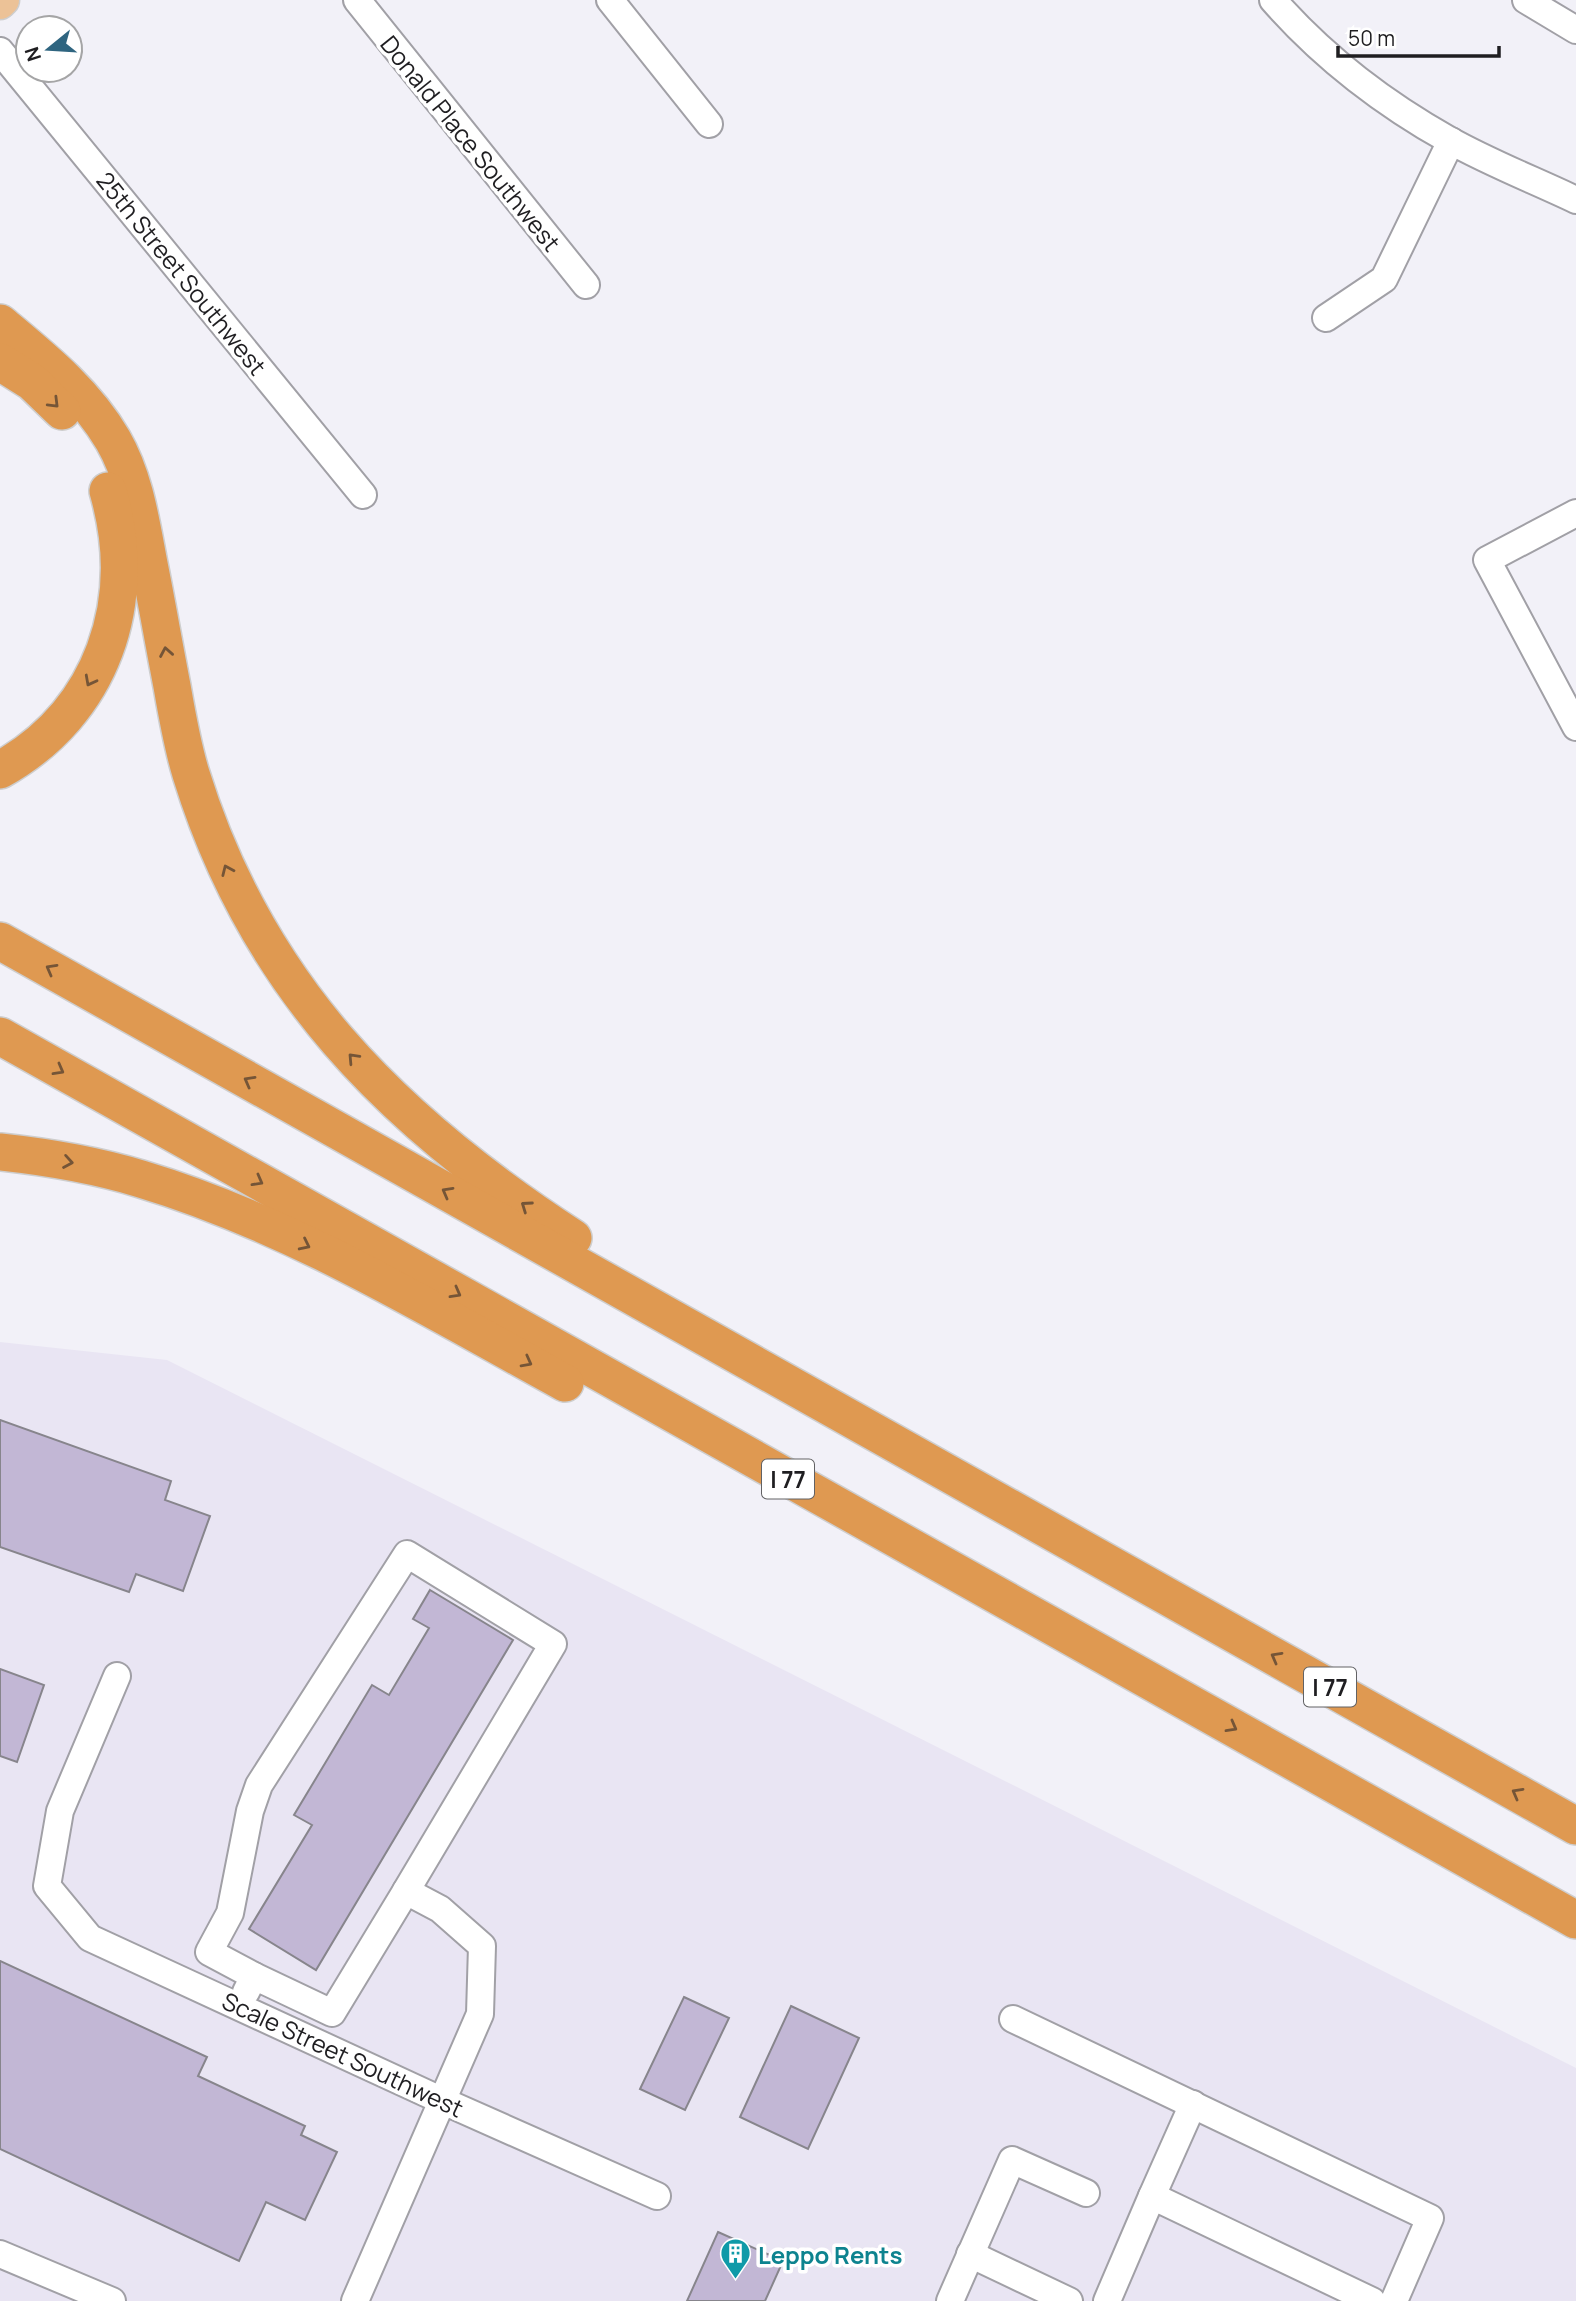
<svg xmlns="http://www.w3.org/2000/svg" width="1576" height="2301" viewBox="0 0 1576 2301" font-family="Manrope,sans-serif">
<rect width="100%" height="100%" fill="#f2f1f8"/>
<!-- built -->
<polygon fill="#e9e5f3" points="0,1342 167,1360 1576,2068 1576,2301 0,2301"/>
<!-- building -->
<g fill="#c2b7d5" stroke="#87858c" stroke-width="2">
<polygon points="0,1420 171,1481 165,1500 210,1516 183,1591 136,1574 129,1592 0,1547"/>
<polygon points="430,1590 513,1640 316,1970 249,1929 312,1825 294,1815 372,1685 389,1695 429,1628 413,1619"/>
<polygon points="0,1669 44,1685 17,1762 0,1756"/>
<polygon points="0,1961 207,2057 198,2076 305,2126 301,2135 337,2152 305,2220 266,2202 239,2261 0,2149"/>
<polygon points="684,1997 729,2018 685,2110 640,2089"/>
<polygon points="791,2006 859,2038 808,2149 740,2117"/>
<polygon points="718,2232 783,2261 765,2301 687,2301"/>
</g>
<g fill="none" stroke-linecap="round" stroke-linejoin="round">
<defs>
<g id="minor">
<polyline points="357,0 586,285"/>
<polyline points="610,0 709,124"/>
<path d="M 1273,0 C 1323,57 1383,103 1449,140 C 1490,163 1534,180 1576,200"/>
<polyline points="1526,0 1576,30"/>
<polyline points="0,51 363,495"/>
<polyline points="1326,318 1384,279 1451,141"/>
<polyline points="1576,513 1487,560 1576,727"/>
<polyline points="117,1676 60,1811 47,1886 90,1938 443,2101 657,2196"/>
<polyline points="254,1976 209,1952 230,1913 250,1811 259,1785 407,1554 553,1644 406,1891"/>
<polyline points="246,1992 254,1976 332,2013 406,1891 440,1909 482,1946 480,2014 355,2301"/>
<polyline points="1013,2019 1430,2218 1394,2301"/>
<polyline points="1152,2196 1193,2104"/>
<polyline points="0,2254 112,2301"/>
<polyline points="970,2254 1069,2301"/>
<polyline points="950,2301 1012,2160 1086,2193"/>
<polyline points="1107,2301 1152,2196 1372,2301"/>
</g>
<polyline id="major" points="0,3 3,0"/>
<g id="highway">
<path d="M 0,323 C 42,358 85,392 113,440 C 135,478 141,522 149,564 C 157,604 164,645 172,686 C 177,715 182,745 191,774 C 256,985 391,1120 573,1238"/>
<polyline points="0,362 32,382 62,411"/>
<path d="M 0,770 C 103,712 140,602 108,491"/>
<polyline points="0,941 1576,1826"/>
<polyline points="0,1036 1576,1920"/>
<path d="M 0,1152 C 47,1157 95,1165 141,1179 C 291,1224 428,1308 565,1383"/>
</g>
</defs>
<!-- minor casing -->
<use href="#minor" stroke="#a1a0a6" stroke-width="30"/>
<!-- major casing -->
<use href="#major" stroke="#cecece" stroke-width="35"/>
<!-- highway casing -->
<use href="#highway" stroke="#cecece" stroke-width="40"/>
<!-- minor -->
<use href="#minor" stroke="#fff" stroke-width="26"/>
<!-- major -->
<use href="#major" stroke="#ecc297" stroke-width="32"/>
<!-- highway -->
<use href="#highway" stroke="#df9951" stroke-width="37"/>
</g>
<!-- one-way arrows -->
<defs><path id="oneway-chevron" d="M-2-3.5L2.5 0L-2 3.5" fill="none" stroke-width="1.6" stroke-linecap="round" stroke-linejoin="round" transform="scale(1.75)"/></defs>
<g stroke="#755537">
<use href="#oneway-chevron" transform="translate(54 403) rotate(45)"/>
<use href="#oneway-chevron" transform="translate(166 652) rotate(-100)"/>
<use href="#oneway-chevron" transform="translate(90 681) rotate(118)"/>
<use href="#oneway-chevron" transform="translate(227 870) rotate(-114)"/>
<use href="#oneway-chevron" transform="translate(51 969) rotate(-151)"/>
<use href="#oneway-chevron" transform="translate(353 1058) rotate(-133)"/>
<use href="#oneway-chevron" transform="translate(59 1070) rotate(29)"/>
<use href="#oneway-chevron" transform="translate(249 1081) rotate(-151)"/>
<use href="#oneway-chevron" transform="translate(68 1162) rotate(10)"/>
<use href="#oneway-chevron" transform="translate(258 1181) rotate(29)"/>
<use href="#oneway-chevron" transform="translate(447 1192) rotate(-151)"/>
<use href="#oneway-chevron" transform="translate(526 1206) rotate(-145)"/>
<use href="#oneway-chevron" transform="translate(305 1245) rotate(26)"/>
<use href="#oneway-chevron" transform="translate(456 1293) rotate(29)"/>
<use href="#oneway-chevron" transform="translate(527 1362) rotate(28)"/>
<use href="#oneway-chevron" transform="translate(1276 1657) rotate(-151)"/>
<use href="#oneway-chevron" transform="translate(1232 1727) rotate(29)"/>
<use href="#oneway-chevron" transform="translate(1517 1793) rotate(-151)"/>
</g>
<!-- icons -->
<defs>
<symbol id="building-pin" viewBox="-11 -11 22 30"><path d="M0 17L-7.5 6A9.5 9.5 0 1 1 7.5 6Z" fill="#0f9aa8" stroke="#fff"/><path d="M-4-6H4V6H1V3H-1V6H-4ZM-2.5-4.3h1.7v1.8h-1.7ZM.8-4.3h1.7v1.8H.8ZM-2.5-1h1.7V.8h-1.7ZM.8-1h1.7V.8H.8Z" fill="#fff"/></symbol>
</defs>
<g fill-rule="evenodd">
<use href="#building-pin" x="718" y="2236" width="35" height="47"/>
</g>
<g text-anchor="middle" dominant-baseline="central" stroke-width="7" stroke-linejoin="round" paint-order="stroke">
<!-- shield labels -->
<g fill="#fff" stroke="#626264" stroke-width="2">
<rect x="762" y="1459.5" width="52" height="39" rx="5"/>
<rect x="1304" y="1667.5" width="52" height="39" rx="5"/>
</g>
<g font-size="23" font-weight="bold" fill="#1f1e21">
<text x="788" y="1479">I 77</text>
<text x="1330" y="1687">I 77</text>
</g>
<!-- street labels -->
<g font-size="24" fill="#1f1e21" stroke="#fff">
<text transform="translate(471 143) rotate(51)">Donald Place Southwest</text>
<text transform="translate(182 273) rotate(51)">25th Street Southwest</text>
<text transform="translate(343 2054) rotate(25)">Scale Street Southwest</text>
</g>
<!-- culture labels -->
<g font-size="24" font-weight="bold" fill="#0d838f" stroke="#fff" text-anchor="start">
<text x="758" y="2254">Leppo Rents</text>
</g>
</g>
<!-- north arrow -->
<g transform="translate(49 49) rotate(252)"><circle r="33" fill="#ffffff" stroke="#a5a5a6" stroke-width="2"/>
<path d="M0-5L12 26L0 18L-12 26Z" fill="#2f6580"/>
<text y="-10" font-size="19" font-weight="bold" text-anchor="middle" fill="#1f1e21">N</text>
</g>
<!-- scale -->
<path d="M1338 46v10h161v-10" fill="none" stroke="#1f1e21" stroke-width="3.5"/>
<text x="1348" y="46" font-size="21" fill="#1f1e21" stroke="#ffffff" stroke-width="5" paint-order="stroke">50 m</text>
</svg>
